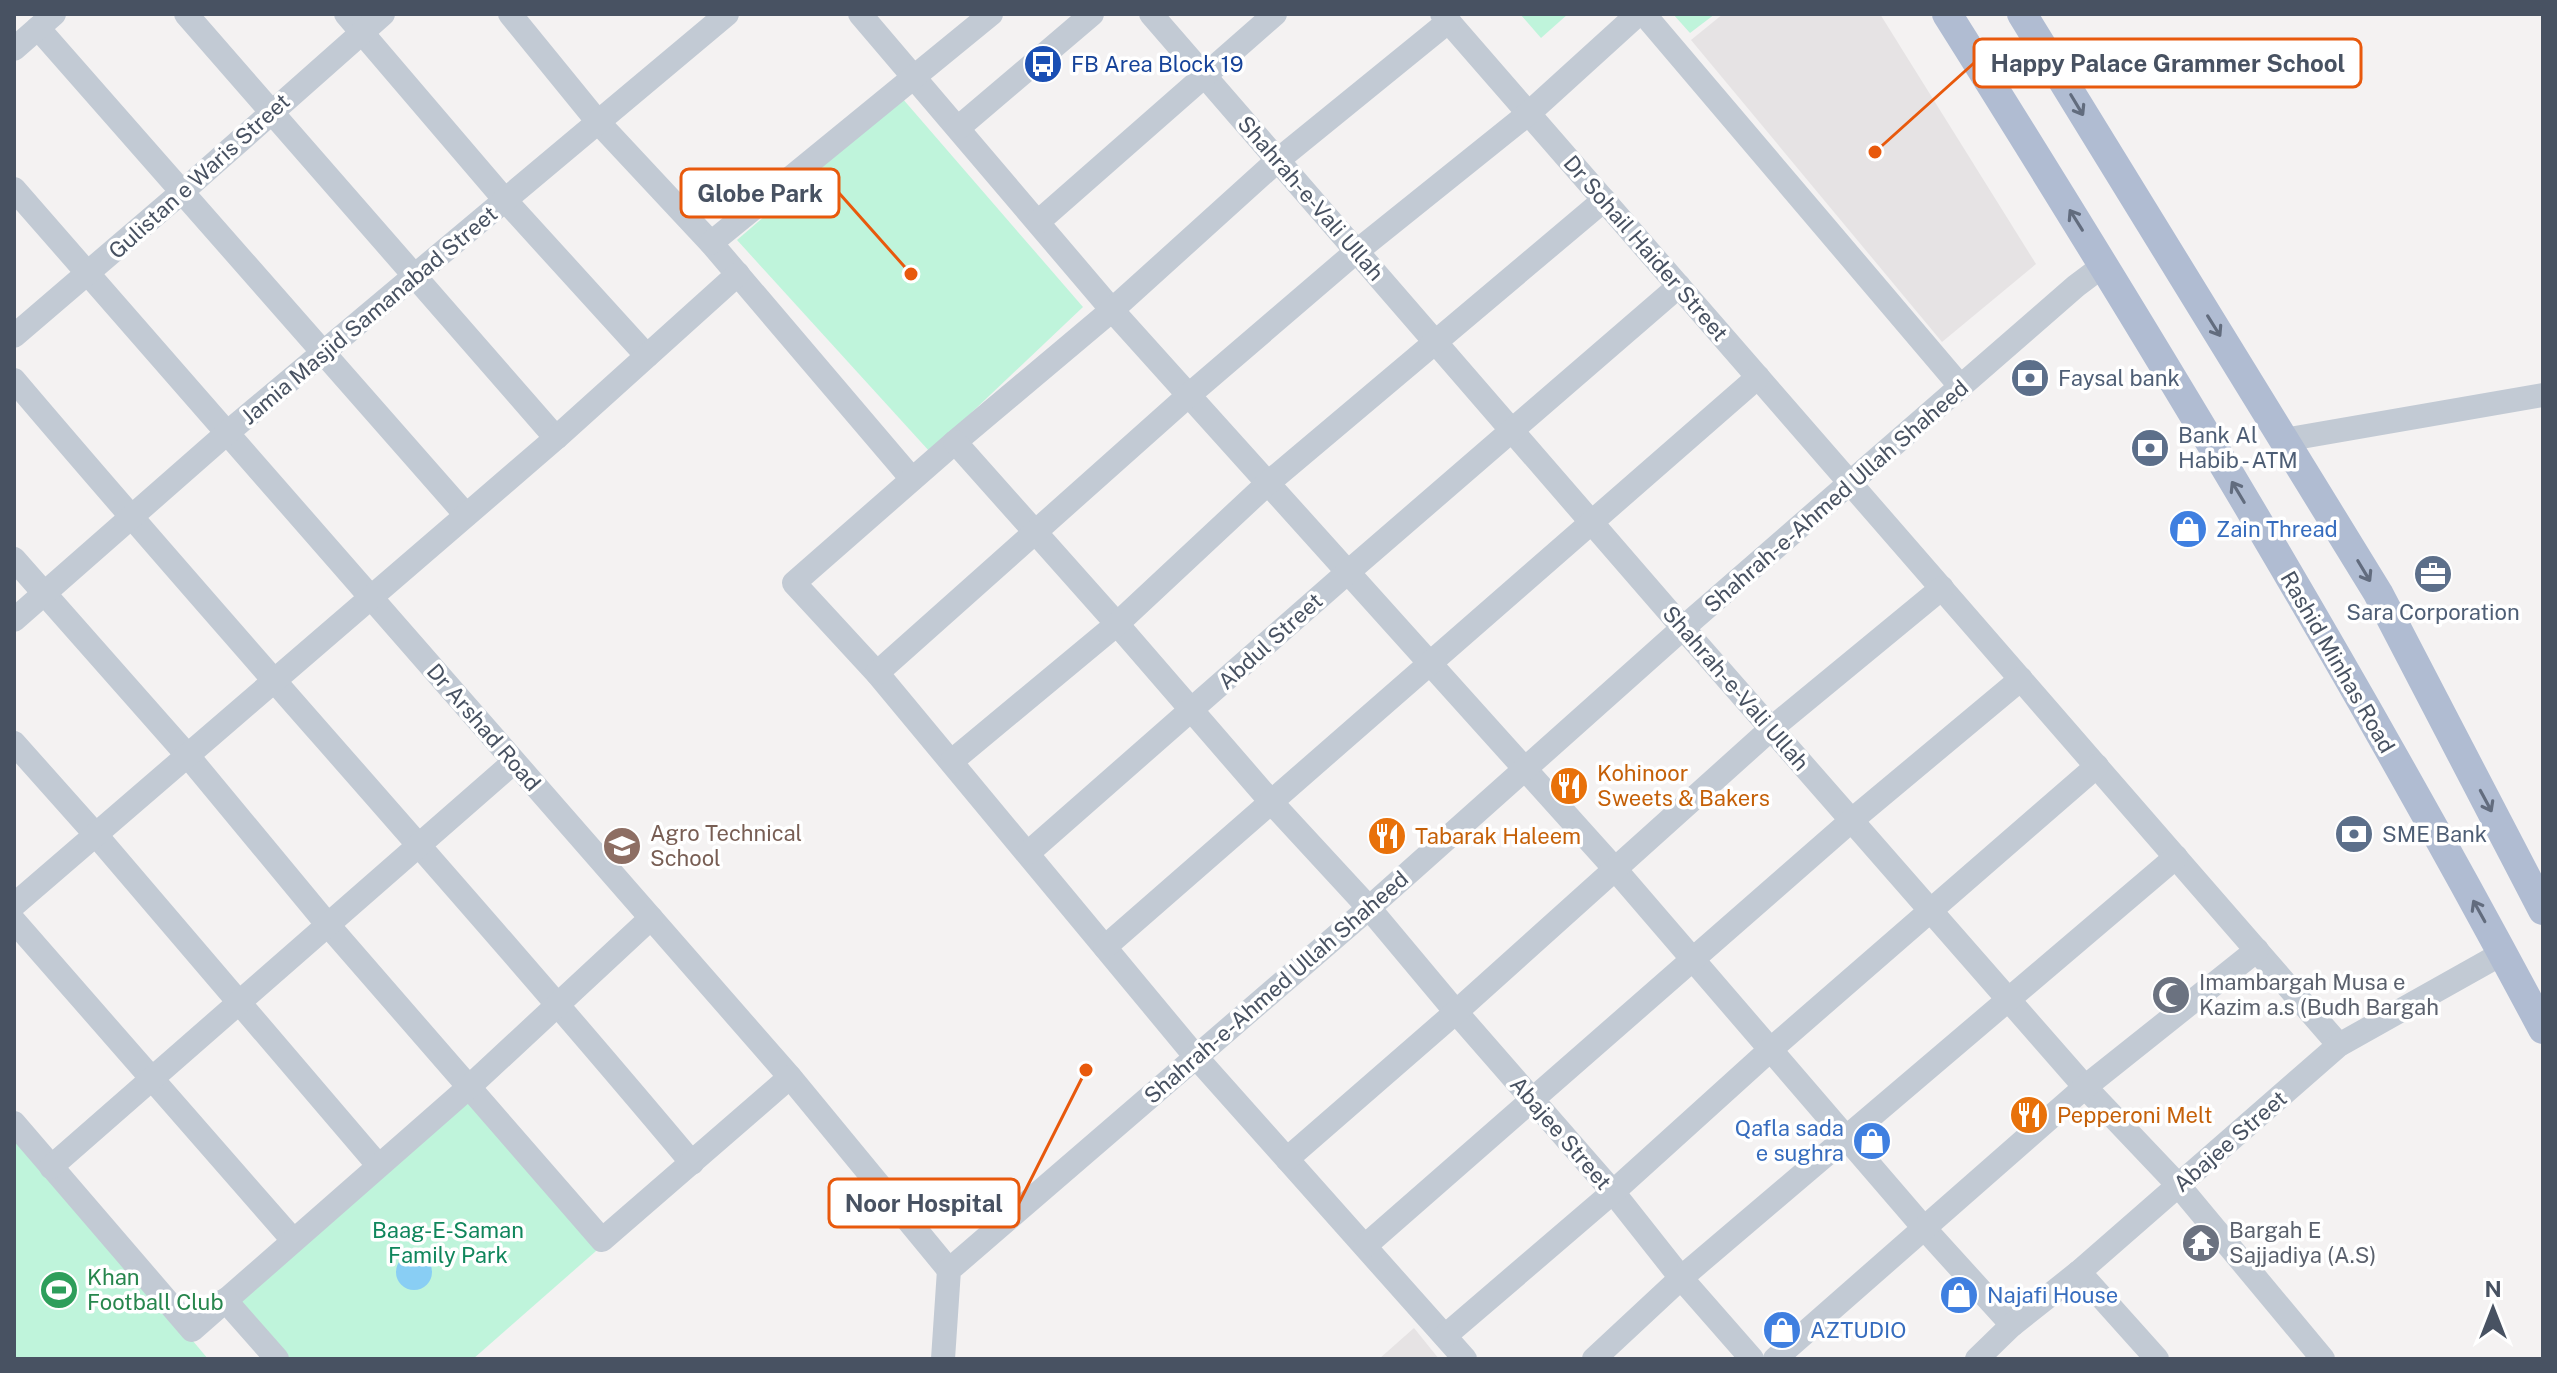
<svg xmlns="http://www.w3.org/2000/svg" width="2557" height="1373" viewBox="0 0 2557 1373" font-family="'Public Sans',sans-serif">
<rect width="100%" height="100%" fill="#f4f2f2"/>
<!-- education -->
<g fill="#e6e3e4">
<polygon points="1723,14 1880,14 2036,264 1942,342 1691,40"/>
<polygon points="1414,1328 1439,1359 1379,1359"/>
</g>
<!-- green -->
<g fill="#bff4db">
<polygon points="1520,14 1568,14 1541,38"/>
<polygon points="1673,14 1715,14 1690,33"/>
<polygon points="902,98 1083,307 930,452 737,240"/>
<polygon points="469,1087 604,1244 473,1359 277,1359 225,1300"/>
<polygon points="14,1127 208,1359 14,1359"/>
</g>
<!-- water -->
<circle fill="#89cef4" cx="414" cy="1272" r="18"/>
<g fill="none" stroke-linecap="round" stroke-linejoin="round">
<!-- minor -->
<g stroke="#c2cad4" stroke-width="24">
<polyline points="186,14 556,438"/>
<polyline points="346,14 505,200 647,356"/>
<polyline points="510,14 598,122 711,243 912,479"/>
<polyline points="860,14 1112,310 1615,869 1924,1228 2012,1325"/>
<polyline points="1151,14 1683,628 2085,1087 2179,1186 2323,1359"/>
<polyline points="1442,14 2339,1045"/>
<polyline points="1644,14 1961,387"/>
<polyline points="1449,21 1278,160 1112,310 955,442 794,583 877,673 1196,1057 1465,1359"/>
<polyline points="38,28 466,515"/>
<polyline points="14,49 54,14"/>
<polyline points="958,128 1092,14"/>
<polyline points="14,189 790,1077 949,1270"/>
<polyline points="1038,222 1275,14"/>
<polyline points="711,243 991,14"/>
<polyline points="14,336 182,192 383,14"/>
<path d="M 14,380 C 237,643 470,898 692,1163"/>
<polyline points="2284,440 2543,395"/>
<polyline points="955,442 1117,624 1272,803 1369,908 1456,1012 1613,1192 1681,1278 1752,1359"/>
<polyline points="14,559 188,756 328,925 602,1240 790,1077"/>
<polyline points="14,620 227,433 727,14"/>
<polyline points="877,673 1189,395 1357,251 1529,113 1638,14"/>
<polyline points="14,743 96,835 378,1165"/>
<polyline points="952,761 1117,624 1268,483 1604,200"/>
<polyline points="1028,853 1348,572 1679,286"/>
<polyline points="14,905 556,438 738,274"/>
<polyline points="14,921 293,1240"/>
<polyline points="1105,947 1758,377"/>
<polyline points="14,1123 192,1330 469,1087 651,918"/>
<polyline points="1287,1159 1456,1012 1772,728 1942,588"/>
<polyline points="51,1167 514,762"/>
<polyline points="1365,1246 1852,820 2021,679"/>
<polyline points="2079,1272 2157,1359"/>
<polyline points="225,1300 277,1359"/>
<polyline points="1445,1336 1613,1192 1770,1050 2097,766"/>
<polyline points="943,1359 949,1270 1369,908 1683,628 2076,286 2104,265"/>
<polyline points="1594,1359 1681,1278 2176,857"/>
<polyline points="1775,1359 2085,1087 2257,950"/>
<polyline points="1977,1359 2012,1325 2079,1272 2339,1045 2503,953"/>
</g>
<!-- major -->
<g stroke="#b0bcd2" stroke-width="30">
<path d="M 1947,14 C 2156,346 2359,683 2543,1029"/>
<polyline points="2022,14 2378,593 2543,910"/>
</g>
</g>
<!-- one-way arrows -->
<defs><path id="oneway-shaft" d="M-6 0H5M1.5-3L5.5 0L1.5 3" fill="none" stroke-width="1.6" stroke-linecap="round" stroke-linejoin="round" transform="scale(2)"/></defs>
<g stroke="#626c7e">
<use href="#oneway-shaft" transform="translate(2077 105) rotate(59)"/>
<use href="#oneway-shaft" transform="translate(2076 220) rotate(-122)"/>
<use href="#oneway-shaft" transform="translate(2214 326) rotate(58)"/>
<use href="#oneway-shaft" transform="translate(2238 492) rotate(-121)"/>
<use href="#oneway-shaft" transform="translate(2364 571) rotate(59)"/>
<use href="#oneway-shaft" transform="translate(2486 801) rotate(62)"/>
<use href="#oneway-shaft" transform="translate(2479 911) rotate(-119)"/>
</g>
<!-- icons -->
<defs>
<symbol id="bus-disc" viewBox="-11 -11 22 22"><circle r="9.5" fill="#1a4fb4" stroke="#fff"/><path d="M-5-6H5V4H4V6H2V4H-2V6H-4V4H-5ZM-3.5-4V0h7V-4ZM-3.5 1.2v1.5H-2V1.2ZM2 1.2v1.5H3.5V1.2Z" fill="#fff"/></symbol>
<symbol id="bank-disc" viewBox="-11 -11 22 22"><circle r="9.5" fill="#5c6f8a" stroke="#fff"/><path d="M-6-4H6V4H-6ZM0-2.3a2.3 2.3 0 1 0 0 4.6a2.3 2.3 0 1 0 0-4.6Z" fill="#fff"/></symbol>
<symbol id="shop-disc" viewBox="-11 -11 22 22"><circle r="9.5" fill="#3f7fe0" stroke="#fff"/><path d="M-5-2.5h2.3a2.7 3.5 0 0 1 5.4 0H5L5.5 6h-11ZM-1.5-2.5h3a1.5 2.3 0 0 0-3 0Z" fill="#fff"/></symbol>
<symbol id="office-disc" viewBox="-11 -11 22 22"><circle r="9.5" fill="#5c6f8a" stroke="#fff"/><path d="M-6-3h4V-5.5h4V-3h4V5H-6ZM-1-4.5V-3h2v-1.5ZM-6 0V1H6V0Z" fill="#fff"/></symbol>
<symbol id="restaurant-disc" viewBox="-11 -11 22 22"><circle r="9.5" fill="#e8710a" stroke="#fff"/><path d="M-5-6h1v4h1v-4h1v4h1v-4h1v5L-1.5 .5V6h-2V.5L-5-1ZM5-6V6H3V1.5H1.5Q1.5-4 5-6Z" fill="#fff"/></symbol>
<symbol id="school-disc" viewBox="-11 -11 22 22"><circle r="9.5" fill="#8d6e63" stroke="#fff"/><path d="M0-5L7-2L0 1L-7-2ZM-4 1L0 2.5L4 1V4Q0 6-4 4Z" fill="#fff"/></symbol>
<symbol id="mosque-disc" viewBox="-11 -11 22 22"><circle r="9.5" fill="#6b7280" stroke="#fff"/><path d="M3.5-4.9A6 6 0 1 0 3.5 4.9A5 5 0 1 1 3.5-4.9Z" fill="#fff"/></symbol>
<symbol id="temple-disc" viewBox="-11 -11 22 22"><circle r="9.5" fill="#6b7280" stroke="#fff"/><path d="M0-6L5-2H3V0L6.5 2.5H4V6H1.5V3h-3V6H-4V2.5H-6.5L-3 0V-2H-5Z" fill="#fff"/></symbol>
<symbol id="stadium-disc" viewBox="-11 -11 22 22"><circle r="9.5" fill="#2e9e5b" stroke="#fff"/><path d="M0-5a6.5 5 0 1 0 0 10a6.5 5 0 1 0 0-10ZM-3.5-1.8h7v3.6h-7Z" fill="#fff"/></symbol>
</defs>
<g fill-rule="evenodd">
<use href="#bus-disc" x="1021" y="42" width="44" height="44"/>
<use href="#bank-disc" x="2008" y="356" width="44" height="44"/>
<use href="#bank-disc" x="2128" y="426" width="44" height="44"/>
<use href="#shop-disc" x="2166" y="507" width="44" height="44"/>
<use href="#office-disc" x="2411" y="552" width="44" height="44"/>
<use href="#restaurant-disc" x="1547" y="764" width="44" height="44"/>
<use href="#bank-disc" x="2332" y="812" width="44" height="44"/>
<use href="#restaurant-disc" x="1365" y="814" width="44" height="44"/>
<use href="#school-disc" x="600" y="824" width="44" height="44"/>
<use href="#mosque-disc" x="2149" y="973" width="44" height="44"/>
<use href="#restaurant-disc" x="2007" y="1093" width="44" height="44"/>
<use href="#shop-disc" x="1850" y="1119" width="44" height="44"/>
<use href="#temple-disc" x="2179" y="1221" width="44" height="44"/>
<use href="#stadium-disc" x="37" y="1268" width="44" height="44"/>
<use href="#shop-disc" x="1937" y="1273" width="44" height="44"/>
<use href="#shop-disc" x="1760" y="1308" width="44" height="44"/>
</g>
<g text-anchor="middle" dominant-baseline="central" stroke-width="7" stroke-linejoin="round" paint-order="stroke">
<!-- transit labels -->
<g font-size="22" fill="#164399" stroke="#fff" text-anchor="start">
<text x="1071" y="64">FB Area Block 19</text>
</g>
<!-- street labels -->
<g font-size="22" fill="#485262" stroke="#fff">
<text transform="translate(199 176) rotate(-42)">Gulistan e Waris Street</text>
<text transform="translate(1311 198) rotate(49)">Shahrah-e-Vali Ullah</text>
<text transform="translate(1646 248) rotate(49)">Dr Sohail Haider Street</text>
<text transform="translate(369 315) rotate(-40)">Jamia Masjid Samanabad Street</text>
<text transform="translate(1836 496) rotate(-41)">Shahrah-e-Ahmed Ullah Shaheed</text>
<text transform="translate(1270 641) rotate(-42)">Abdul Street</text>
<text transform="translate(2338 662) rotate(60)">Rashid Minhas Road</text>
<text transform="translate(1736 688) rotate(49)">Shahrah-e-Vali Ullah</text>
<text transform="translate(484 727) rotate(49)">Dr Arshad Road</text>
<text transform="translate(1276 987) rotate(-41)">Shahrah-e-Ahmed Ullah Shaheed</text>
<text transform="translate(1561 1133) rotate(49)">Abajee Street</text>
<text transform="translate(2230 1141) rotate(-41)">Abajee Street</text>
</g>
<!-- service labels -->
<g font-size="22" fill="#4e5e75" stroke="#fff" text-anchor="start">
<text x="2058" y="378">Faysal bank</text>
<text x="2178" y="435">Bank Al<tspan x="2178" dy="25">Habib - ATM</tspan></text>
<text x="2433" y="612" text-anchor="middle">Sara Corporation</text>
<text x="2382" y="834">SME Bank</text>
</g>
<!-- shop labels -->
<g font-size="22" fill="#366cbe" stroke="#fff" text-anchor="start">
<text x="2216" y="529">Zain Thread</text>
<text x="1844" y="1128" text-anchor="end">Qafla sada<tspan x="1844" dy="25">e sughra</tspan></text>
<text x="1987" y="1295">Najafi House</text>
<text x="1810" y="1330">AZTUDIO</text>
</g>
<!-- food labels -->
<g font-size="22" fill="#c56008" stroke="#fff" text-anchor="start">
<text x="1597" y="773">Kohinoor<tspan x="1597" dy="25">Sweets &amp; Bakers</tspan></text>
<text x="1415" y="836">Tabarak Haleem</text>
<text x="2057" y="1115">Pepperoni Melt</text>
</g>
<!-- education labels -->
<g font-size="22" fill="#785e54" stroke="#fff" text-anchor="start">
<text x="650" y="833">Agro Technical<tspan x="650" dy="25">School</tspan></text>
</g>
<!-- worship labels -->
<g font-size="22" fill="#5b616d" stroke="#fff" text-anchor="start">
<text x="2199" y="982">Imambargah Musa e<tspan x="2199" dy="25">Kazim a.s (Budh Bargah</tspan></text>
<text x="2229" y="1230">Bargah E<tspan x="2229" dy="25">Sajjadiya (A.S)</tspan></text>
</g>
<!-- park labels -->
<g font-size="22" fill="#10865c" stroke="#fff">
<text x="448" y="1230">Baag-E-Saman<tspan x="448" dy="25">Family Park</tspan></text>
</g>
<!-- leisure labels -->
<g font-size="22" fill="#27864d" stroke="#fff" text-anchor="start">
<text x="87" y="1277">Khan<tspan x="87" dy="25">Football Club</tspan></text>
</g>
</g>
<!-- callouts -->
<path fill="none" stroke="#e8590c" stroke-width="3" d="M1875 152L1974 63M911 274L839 193M1086 1070L1019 1203"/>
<g fill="#e8590c" stroke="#fff" stroke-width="3">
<circle cx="1875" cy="152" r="8"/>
<circle cx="911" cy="274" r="8"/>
<circle cx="1086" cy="1070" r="8"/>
</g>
<g fill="#fff" stroke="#e8590c" stroke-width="3">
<rect x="1974" y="39" width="387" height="48" rx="8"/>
<rect x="681" y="169" width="158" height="48" rx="8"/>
<rect x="829" y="1179" width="190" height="48" rx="8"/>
</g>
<g font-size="24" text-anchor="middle" font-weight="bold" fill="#485262">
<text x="2168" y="72">Happy Palace Grammer School</text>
<text x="760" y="202">Globe Park</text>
<text x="924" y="1212">Noor Hospital</text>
</g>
<!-- border -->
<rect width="2557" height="1373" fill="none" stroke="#485262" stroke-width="32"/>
<!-- north arrow -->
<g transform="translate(2493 1309)" stroke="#ffffff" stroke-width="6" paint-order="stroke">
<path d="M0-6L14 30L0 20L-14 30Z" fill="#485262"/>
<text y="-12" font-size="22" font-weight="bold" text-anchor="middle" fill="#485262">N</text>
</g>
</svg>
